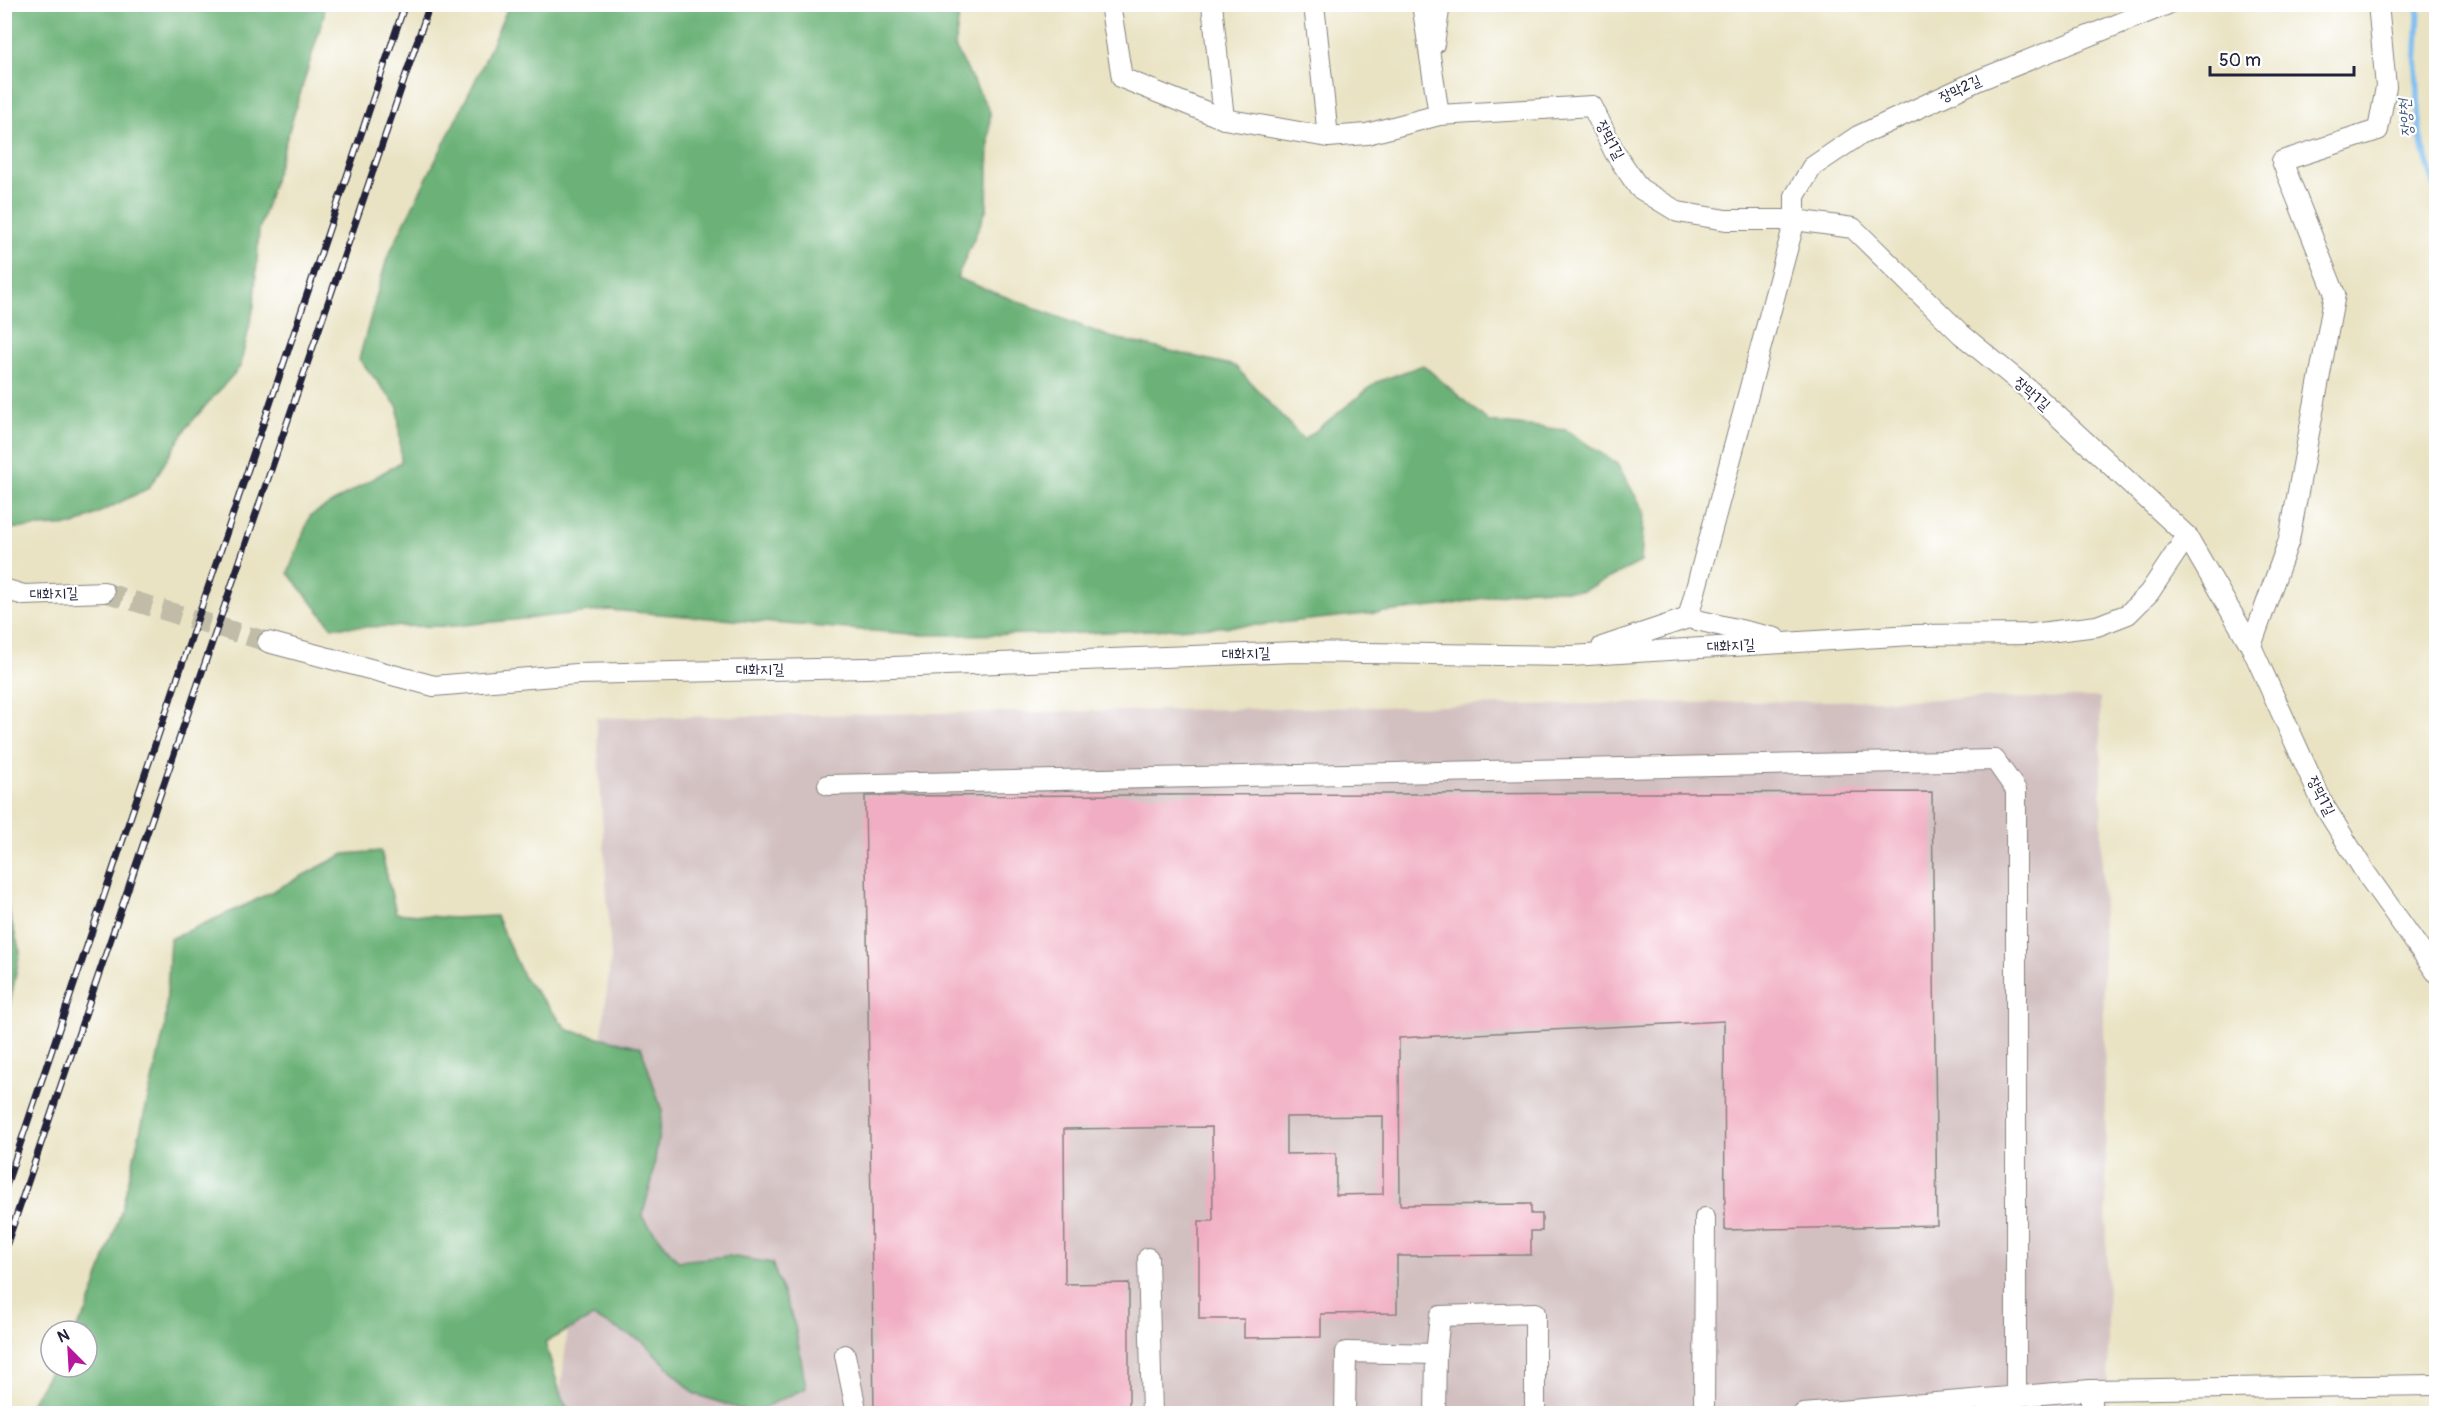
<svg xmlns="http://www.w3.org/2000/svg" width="2441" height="1418" viewBox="0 0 2441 1418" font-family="Pangolin,'Poor Story',sans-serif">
<rect width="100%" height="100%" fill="#fff"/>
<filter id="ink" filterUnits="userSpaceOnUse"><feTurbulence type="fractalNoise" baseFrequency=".0167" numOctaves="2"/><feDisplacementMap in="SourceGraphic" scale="12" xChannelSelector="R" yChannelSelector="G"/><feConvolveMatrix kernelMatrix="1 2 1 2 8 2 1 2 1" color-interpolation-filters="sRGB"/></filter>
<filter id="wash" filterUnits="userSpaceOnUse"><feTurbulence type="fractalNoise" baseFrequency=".008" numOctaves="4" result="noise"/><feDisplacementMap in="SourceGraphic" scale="24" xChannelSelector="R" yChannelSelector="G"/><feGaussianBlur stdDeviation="1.35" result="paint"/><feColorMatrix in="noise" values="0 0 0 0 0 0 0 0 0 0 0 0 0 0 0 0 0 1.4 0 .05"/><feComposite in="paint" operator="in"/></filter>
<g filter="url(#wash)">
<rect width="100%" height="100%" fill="#e9e3c3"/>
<!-- industrial -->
<polygon fill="#d2bfc0" points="2100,697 2109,1413 558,1414 611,956 596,718"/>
<!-- forest -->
<g fill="#6cb278" stroke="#476a5a" stroke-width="1.5">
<polygon points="5,4 323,5 324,15 259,230 254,306 240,367 187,427 149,488 74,525 5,529"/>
<polygon points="509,5 960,5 955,47 990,112 987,208 957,278 1110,337 1235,366 1304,440 1377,382 1423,365 1489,422 1566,430 1617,464 1644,511 1641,562 1583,591 1530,589 1443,606 1260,625 1062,634 924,635 609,610 454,626 332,627 288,573 310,516 401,462 398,407 359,359 387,258 480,71"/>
<polygon points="381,851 396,913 452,918 496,916 524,978 568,1030 641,1047 662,1111 652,1180 642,1217 678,1261 728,1256 772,1263 795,1326 806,1388 752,1413 695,1394 642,1341 593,1317 545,1342 562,1399 571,1413 25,1413 53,1367 87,1367 87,1331 75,1331 87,1311 121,1212 165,1027 170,939 250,903 344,854"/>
<polygon points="4,896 20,952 5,1029 4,1029"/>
</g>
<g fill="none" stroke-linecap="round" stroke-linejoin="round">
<!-- stream -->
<polyline stroke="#7bbef1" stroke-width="6" points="2419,4 2416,60 2420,136 2436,190"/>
</g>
<g id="blocks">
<!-- building -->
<path fill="#f1adc3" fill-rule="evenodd" d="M 1932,792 L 1937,1225 L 1725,1230 L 1724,1021 L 1399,1038 L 1400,1205 L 1531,1204 L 1531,1214 L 1542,1214 L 1542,1231 L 1531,1231 L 1531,1255 L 1397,1256 L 1397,1313 L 1321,1314 L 1321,1337 L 1244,1338 L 1244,1319 L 1199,1319 L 1199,1221 L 1213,1221 L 1212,1127 L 1064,1129 L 1065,1284 L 1129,1283 L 1129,1413 L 874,1413 L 865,796 ZM 1383,1116 L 1383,1194 L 1336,1195 L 1336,1153 L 1286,1154 L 1286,1117 Z"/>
</g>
</g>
<g filter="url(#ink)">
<use href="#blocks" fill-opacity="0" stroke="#86827f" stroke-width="1.5"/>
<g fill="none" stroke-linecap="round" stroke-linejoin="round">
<!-- minor-tunnel -->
<polyline stroke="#c1bca8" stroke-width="20" stroke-dasharray="20 10" stroke-linecap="butt" points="104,592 268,642"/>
<defs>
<g id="minor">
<polyline points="1110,4 1122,78 1224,119 1328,137 1367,134 1439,115 1592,106 1615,153 1639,188 1678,212 1726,220 1795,220 1853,228 1961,334 2034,394 2187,536 2251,646 2323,804 2365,872 2436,972"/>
<polyline points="1212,4 1224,119"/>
<polyline points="1314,4 1328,137"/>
<polyline points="1422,4 1439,115"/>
<polyline points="1434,44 1440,4"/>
<polyline points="4,589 24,595 104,592"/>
<polyline points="1688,618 1795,220 1795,196 1812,167 1858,136 1979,80 2168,4"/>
<polyline points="268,642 434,686 577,674 866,668 1297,652 1571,656 1912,635 2032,634 2097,626 2128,614 2149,593 2187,536"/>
<polyline points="2251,646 2289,540 2335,294 2282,161 2378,130 2386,87 2378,4"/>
<polyline points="1602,647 1688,618 1775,638"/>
<polyline points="828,785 1995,760 2016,790 2016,1395"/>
<polyline points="1148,1258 1152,1414"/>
<polyline points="845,1355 857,1414"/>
<polyline points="1345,1414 1346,1352 1436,1354"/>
<polyline points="1435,1414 1436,1354 1440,1316 1535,1313 1535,1414"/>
<polyline points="1704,1414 1705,1218"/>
<polyline points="1803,1414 2091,1390 2436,1385"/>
<polyline points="2091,1414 2091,1390"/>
</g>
</defs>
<!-- minor casing -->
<use href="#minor" stroke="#86827f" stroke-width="22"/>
<!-- minor -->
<use href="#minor" stroke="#fff" stroke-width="20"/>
<defs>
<g id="rail">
<polyline points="4,1192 405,4"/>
<polyline points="4,1252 430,4"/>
</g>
</defs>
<!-- rail casing -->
<use href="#rail" stroke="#22223b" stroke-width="7"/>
<!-- rail -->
<use href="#rail" stroke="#fff" stroke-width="4.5" stroke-dasharray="14" stroke-linecap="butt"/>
</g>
</g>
<g text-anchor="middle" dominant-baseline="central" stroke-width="4.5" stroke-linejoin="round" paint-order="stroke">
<!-- street labels -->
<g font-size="15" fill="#22223b" stroke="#fff">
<text transform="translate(1960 89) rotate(-25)">장막2길</text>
<text transform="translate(1610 140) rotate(62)">장막1길</text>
<text transform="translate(2032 394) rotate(41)">장막1길</text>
<text transform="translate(54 594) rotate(-2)">대화지길</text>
<text transform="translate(1731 646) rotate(-3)">대화지길</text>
<text transform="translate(1246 654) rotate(-2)">대화지길</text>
<text transform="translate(760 670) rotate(-1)">대화지길</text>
<text transform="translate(2321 796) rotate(63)">장막1길</text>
</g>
<!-- water labels -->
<g font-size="16" font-style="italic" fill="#41597b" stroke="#fff">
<text transform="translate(2406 118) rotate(-95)">장양천</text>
</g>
</g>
<!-- margin -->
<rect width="2441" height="1418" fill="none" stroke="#fff" stroke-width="24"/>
<!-- north arrow -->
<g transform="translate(69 1349) rotate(336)"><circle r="28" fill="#ffffff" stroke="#a7a7b1" stroke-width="1.5"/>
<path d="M0-4.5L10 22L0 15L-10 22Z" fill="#b5179e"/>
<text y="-9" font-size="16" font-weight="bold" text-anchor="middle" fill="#22223b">N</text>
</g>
<!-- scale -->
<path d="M2210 66v9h144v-9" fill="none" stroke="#22223b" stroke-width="3"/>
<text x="2219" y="66" font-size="18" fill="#22223b" stroke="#ffffff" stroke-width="4.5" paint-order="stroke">50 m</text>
</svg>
